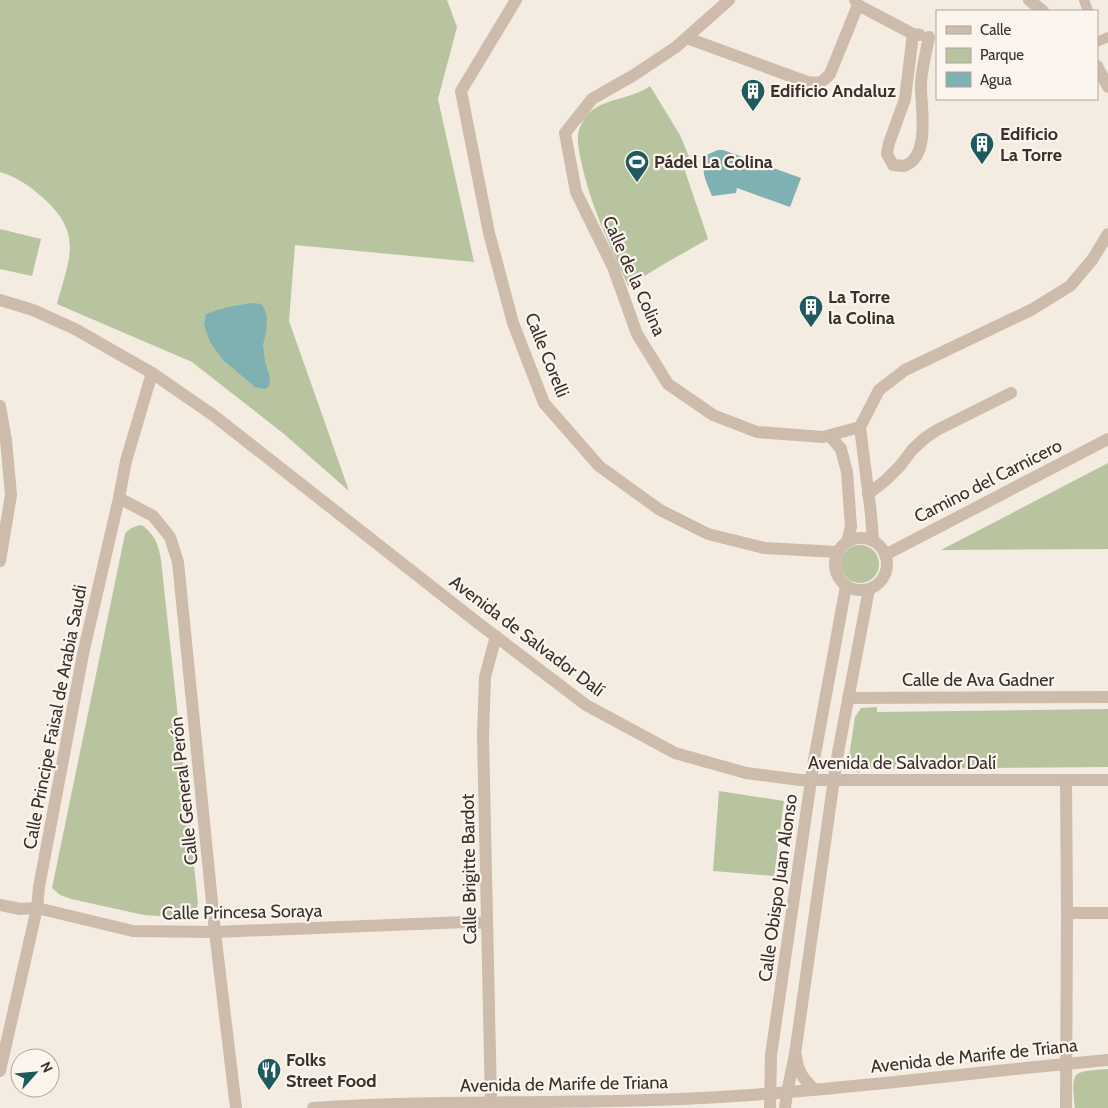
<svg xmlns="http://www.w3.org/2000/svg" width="1108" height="1108" viewBox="0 0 1108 1108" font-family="Cabin,sans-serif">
<rect width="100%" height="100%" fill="#f4ebe1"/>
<!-- green -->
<g fill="#b8c4a0">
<path d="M 0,0 L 447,0 L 457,27 L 438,99 L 474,262 L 295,245 L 289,321 L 349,491 L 284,434 L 192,362 L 57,304 C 69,259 84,234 43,198 C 30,186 17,177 0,172 Z"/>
<path d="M 650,86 L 680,135 L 689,157 L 683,165 L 708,239 L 664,264 L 628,286 C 611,247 591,207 582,165 C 580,155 577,145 578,135 C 579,127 584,117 590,112 C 606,98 632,99 650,86 Z"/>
<polygon points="0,229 41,239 32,276 0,269"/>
<polygon points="1108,463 1108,549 941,550"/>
<path d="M 142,525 C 155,536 158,543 161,560 L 198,903 L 195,914 L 188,918 L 144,915 L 71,899 L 60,895 L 52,888 L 125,534 C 129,528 135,526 142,525 Z"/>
<circle cx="860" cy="564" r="19"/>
<polygon points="877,707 877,712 1108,709 1108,767 860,769 859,773 851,768 848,763 855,717 861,708"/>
<polygon points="719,791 784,801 774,876 713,871"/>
<path d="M 1108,1069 L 1108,1108 L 1075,1108 C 1072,1070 1070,1072 1108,1069 Z"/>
</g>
<!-- water -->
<g fill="#7fb0b2">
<path d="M 718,150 L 723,150 L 801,178 L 790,207 L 737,188 L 736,193 L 712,196 C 706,180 700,173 706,155 Z"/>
<path d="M 253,303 L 261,304 L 265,310 L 267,318 L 266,332 L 263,345 L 265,362 L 270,377 L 269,386 L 265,389 L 255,387 L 223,360 L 210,342 L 204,325 L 206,314 C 221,308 237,305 253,303 Z"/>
</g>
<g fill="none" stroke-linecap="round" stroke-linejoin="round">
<!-- pedestrian -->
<g stroke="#cdbbac" stroke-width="10">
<polyline points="1084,0 1088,11"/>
<polyline points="1099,41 1108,37"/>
</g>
<!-- minor -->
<g stroke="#cdbbac" stroke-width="12">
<polyline points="516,0 461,91 489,233 513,323 544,403 599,466 660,510 708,534 764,548 838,552"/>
<polyline points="729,0 676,47 634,75 592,99 565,133 576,192 613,267 637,334 668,384 713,415 757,432 823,437 860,427 879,390 905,370 1031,310 1070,286 1092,260 1108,234"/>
<polyline points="855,0 858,5 913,34 920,35"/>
<polyline points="1029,0 1043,11"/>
<path d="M 913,34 L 905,99 L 889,143 L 887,154 L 893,165 C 896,165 901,166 904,166 C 932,157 920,104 921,83 C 922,68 926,52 929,37"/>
<path d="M 687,38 L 807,82 C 818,84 822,83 830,74 L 858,5"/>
<polyline points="1097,66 1108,87"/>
<polyline points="0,300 33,310 75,329 152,373 213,415 478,623 586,705 675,753 746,773 800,780 1108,780"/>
<polyline points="0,406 6,440 11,495 0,561"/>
<polyline points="860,427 871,514 873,541"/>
<polyline points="830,436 841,449 847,472 851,527 847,542"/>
<polyline points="868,494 886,480 900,466 912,450 925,438 937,430 1011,393"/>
<polyline points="119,498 153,516 170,537 178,562 215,932 236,1108"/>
<circle cx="861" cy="564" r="26"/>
<polyline points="885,555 1108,439"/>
<polyline points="848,698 1108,697"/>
<polyline points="1066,781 1067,913 1066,1108"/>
<polyline points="0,905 20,909 37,908 133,931 215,932 466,922 487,923"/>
<polyline points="1067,913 1108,913"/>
<path d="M 796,1056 C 798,1072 803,1079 815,1090"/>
<polyline points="0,1071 37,908 39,887 83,654 119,498 126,461 152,373"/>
<polyline points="491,1102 483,736 485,677 496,636"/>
<path d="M 313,1108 C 442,1099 572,1105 701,1098 C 837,1091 972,1072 1108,1060"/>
<polyline points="770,1108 771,1055 814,760 846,586"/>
<polyline points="785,1108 787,1093 795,1054 837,758 869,589"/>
</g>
</g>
<!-- icons -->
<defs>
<symbol id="building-pin" viewBox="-11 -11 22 30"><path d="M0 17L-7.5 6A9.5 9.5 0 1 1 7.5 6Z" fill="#1f5a5e" stroke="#fbf5ee"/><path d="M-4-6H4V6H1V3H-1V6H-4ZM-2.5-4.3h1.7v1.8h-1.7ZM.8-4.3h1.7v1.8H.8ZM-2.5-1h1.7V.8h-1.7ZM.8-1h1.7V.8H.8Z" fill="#fff"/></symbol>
<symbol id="stadium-pin" viewBox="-11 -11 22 30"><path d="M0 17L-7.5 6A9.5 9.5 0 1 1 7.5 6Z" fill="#1f5a5e" stroke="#fbf5ee"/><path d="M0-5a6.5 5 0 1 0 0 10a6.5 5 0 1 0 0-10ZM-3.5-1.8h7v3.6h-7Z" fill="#fff"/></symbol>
<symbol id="restaurant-pin" viewBox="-11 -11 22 30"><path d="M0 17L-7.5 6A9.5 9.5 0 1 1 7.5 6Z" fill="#1f5a5e" stroke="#fbf5ee"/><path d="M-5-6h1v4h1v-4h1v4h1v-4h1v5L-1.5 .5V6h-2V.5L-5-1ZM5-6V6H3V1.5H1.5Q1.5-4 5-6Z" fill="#fff"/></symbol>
</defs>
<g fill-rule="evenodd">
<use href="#building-pin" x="739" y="77" width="28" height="38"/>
<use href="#building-pin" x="968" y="130" width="28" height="38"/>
<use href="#stadium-pin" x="623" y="148" width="28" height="38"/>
<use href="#building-pin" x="797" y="293" width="28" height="38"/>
<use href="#restaurant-pin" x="255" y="1056" width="28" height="38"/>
</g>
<g text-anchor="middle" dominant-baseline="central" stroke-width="4.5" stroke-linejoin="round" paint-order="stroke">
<!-- poi labels -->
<g font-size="18" font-weight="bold" fill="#3b302b" stroke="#fbf5ee" text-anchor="start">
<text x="770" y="91">Edificio Andaluz</text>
<text x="1000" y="134">Edificio<tspan x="1000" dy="21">La Torre</tspan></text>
<text x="654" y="162">Pádel La Colina</text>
<text x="828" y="297">La Torre<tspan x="828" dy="21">la Colina</tspan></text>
<text x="286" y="1060">Folks<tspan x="286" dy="21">Street Food</tspan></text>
</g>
<!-- street labels -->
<g font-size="18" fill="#3b302b" stroke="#fbf5ee">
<text transform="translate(634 276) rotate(66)">Calle de la Colina</text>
<text transform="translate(547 355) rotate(68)">Calle Corelli</text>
<text transform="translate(988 481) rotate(-27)">Camino del Carnicero</text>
<text transform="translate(527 636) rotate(37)">Avenida de Salvador Dalí</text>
<text x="978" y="680">Calle de Ava Gadner</text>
<text transform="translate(55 717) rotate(-79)">Calle Principe Faisal de Arabia Saudi</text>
<text x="902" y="763">Avenida de Salvador Dalí</text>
<text transform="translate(184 791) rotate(-96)">Calle General Perón</text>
<text transform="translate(469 869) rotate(-91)">Calle Brigitte Bardot</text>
<text transform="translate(778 888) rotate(-82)">Calle Obispo Juan Alonso</text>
<text transform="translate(242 912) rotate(-1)">Calle Princesa Soraya</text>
<text transform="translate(974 1056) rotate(-6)">Avenida de Marife de Triana</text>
<text transform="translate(564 1084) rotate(-1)">Avenida de Marife de Triana</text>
</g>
</g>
<!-- legend -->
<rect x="936" y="10" width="162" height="90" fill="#fbf5ee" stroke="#aea6a0"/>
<rect x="946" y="26" width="25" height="8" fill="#cdbbac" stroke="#aea6a0"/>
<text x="980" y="35" font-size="15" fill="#3b302b">Calle</text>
<rect x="946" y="48" width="25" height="15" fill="#b8c4a0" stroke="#aea6a0"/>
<text x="980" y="60" font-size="15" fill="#3b302b">Parque</text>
<rect x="946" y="72" width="25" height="15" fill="#7fb0b2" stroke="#aea6a0"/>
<text x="980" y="85" font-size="15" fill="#3b302b">Agua</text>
<!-- north arrow -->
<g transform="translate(35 1073) rotate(63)"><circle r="24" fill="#fbf5ee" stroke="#aea6a0"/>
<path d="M0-4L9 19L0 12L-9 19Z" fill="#1f5a5e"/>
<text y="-8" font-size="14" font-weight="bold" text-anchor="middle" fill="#3b302b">N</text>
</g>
</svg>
